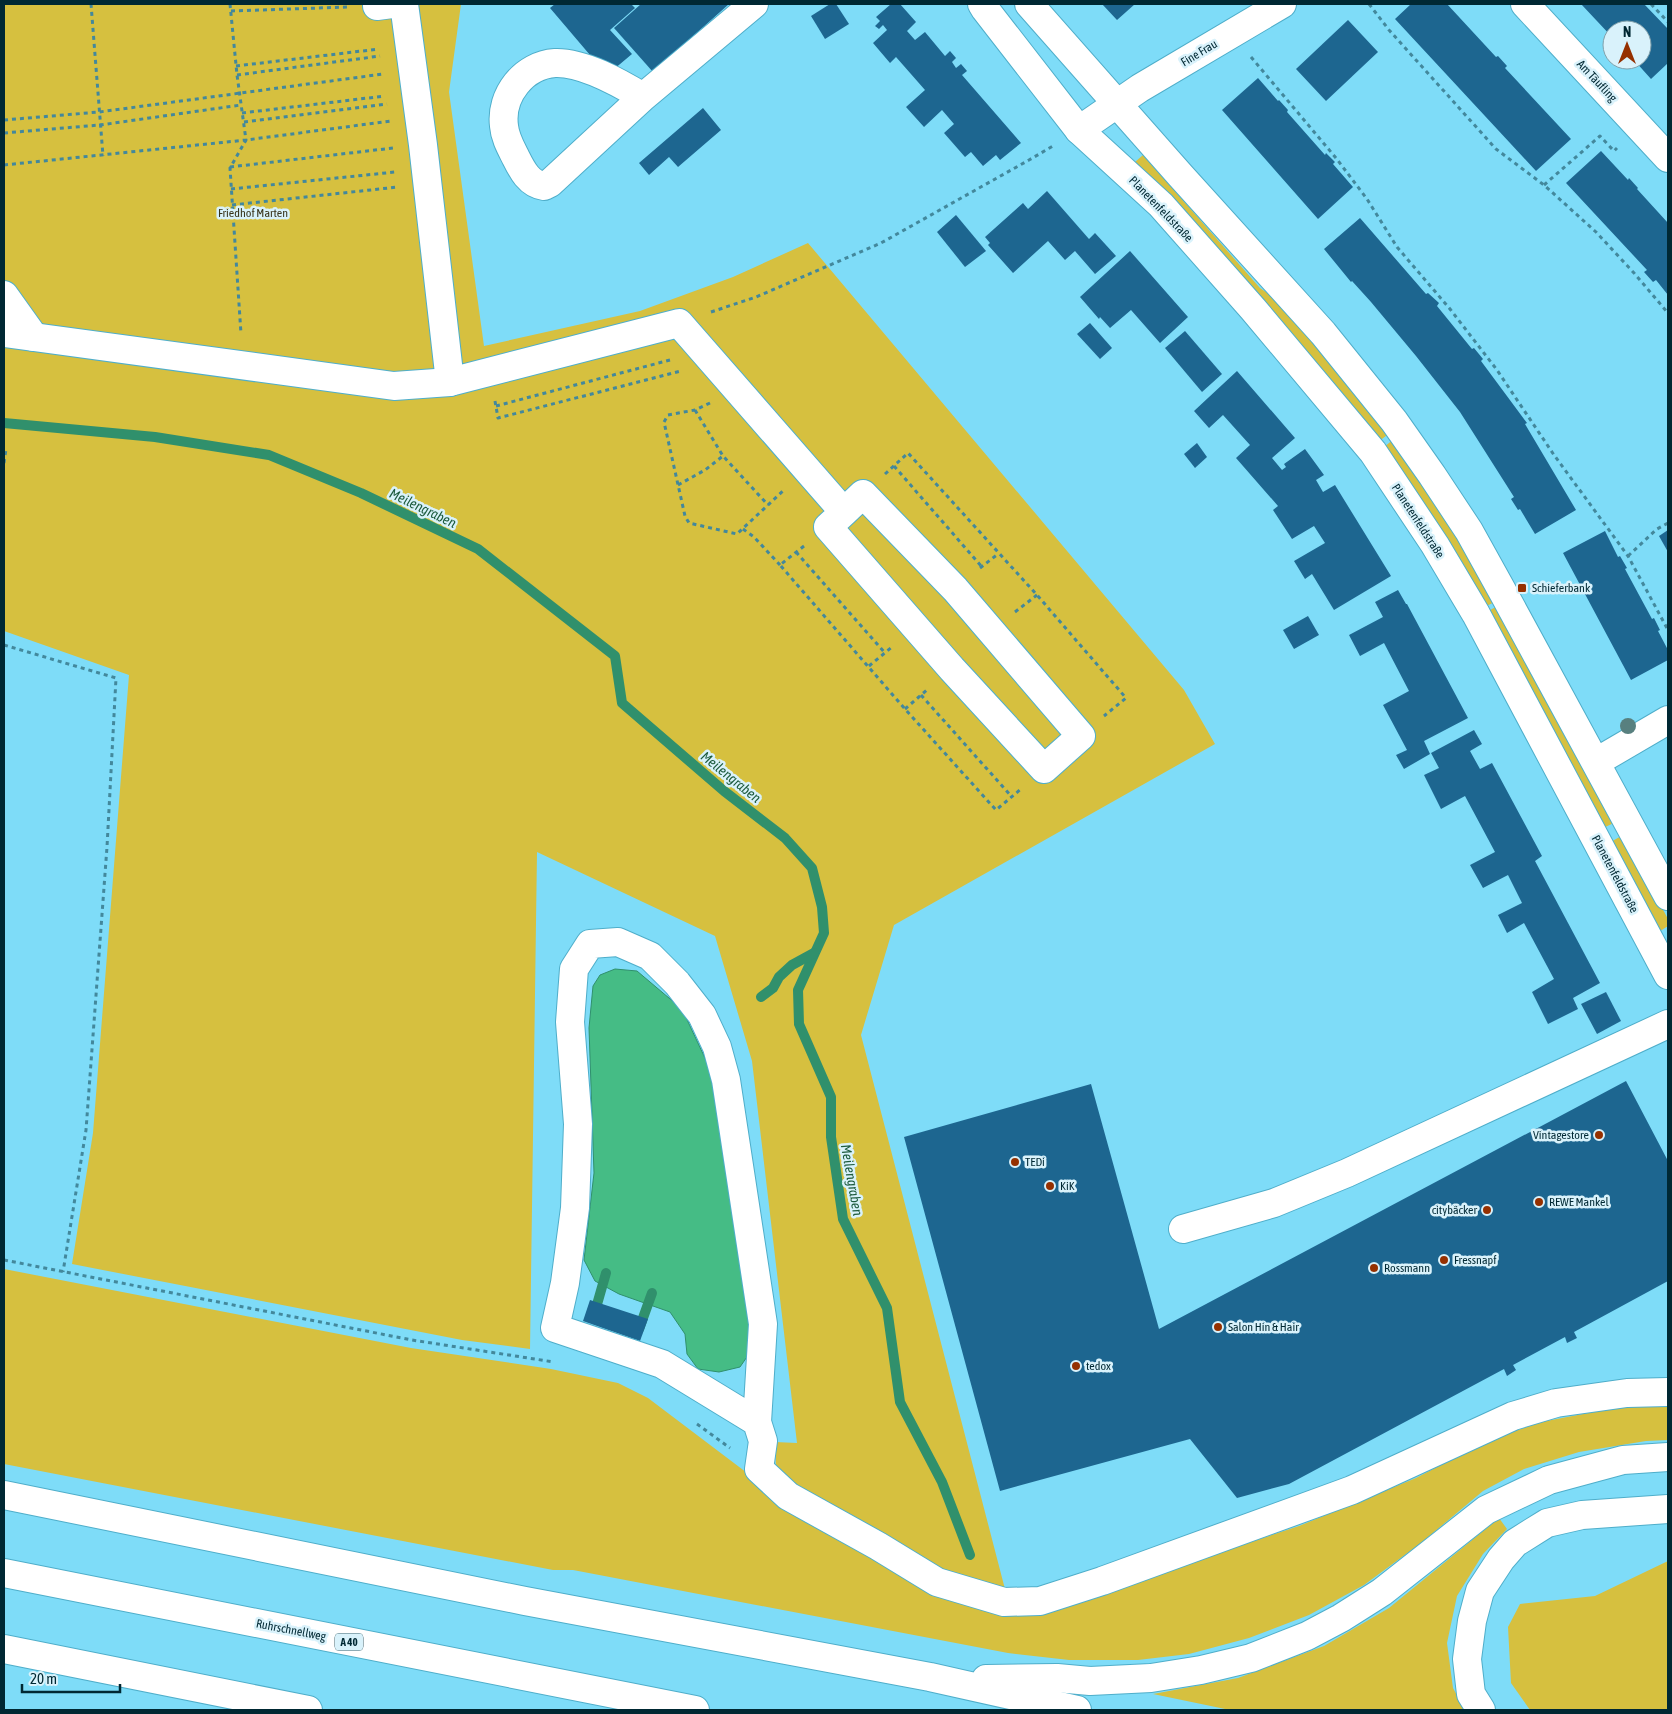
<svg xmlns="http://www.w3.org/2000/svg" width="1672" height="1714" viewBox="0 0 1672 1714" font-family="'Asap Condensed',sans-serif">
<rect width="100%" height="100%" fill="#7edcf8"/>
<!-- green -->
<g fill="#d6c03f">
<polygon points="4,4 461,4 449,92 484,346 640,311 733,277 808,243 1184,690 1215,744 894,925 861,1035 1006,1593 942,1575 798,1490 776,1469 775,1442 797,1443 752,1061 715,936 537,852 530,1349 462,1340 72,1264 93,1133 129,675 4,631"/>
<polygon points="1143,155 1260,288 1289,308 1391,432 1378,442 1205,239 1135,162"/>
<polygon points="1395,438 1497,601 1482,608 1383,448"/>
<polygon points="1499,605 1616,822 1601,829 1485,613"/>
<polygon points="1623,835 1668,919 1668,926 1657,933 1609,843"/>
<polygon points="4,1269 411,1348 551,1369 618,1383 648,1398 783,1500 945,1596 1102,1591 1299,1526 1416,1478 1458,1456 1515,1431 1541,1422 1583,1414 1639,1404 1668,1403 1668,1440 1646,1441 1579,1452 1524,1469 1483,1491 1421,1543 1364,1585 1309,1615 1249,1638 1189,1654 1138,1660 1069,1660 1008,1653 573,1570 553,1570 4,1464"/>
<polygon points="1499,1518 1507,1529 1483,1554 1457,1596 1447,1643 1453,1688 1465,1710 1230,1710 1153,1694 1238,1678 1324,1646 1389,1608"/>
<polygon points="1668,1561 1668,1710 1530,1710 1511,1683 1508,1627 1520,1604 1595,1596"/>
</g>
<!-- water -->
<polygon fill="#45bc85" stroke="#30906c" points="615,969 637,971 682,1009 712,1073 754,1330 751,1351 740,1367 719,1372 698,1369 687,1354 685,1334 670,1312 619,1294 595,1281 584,1260 594,1173 589,1028 593,986 600,975"/>
<g fill="none" stroke-linecap="round" stroke-linejoin="round">
<!-- stream -->
<g stroke="#30906c" stroke-width="10">
<polyline points="4,423 155,437 269,455 361,493 478,549 615,656 622,703 724,791 785,838 812,868 822,907 824,933 798,990 799,1024 831,1097 831,1137 843,1219 887,1308 900,1402 942,1482 970,1555"/>
<polyline points="761,997 773,988 779,977 792,965 814,953"/>
<polyline points="594,1315 606,1273"/>
<polyline points="639,1329 652,1293"/>
</g>
</g>
<!-- building -->
<g fill="#1d6690">
<polygon points="555,4 631,4 635,8 610,30 632,54 607,75 550,8"/>
<polygon points="641,4 729,4 653,72 614,28"/>
<polygon points="830,4 836,4 849,24 825,39 811,16"/>
<polygon points="891,4 900,4 916,22 907,31 915,40 925,32 945,56 950,51 956,58 952,62 956,68 961,64 967,71 962,75 1021,143 1000,160 996,155 983,166 971,152 965,157 944,133 954,124 942,110 924,127 906,107 925,90 896,57 890,63 873,43 887,30 883,25 879,29 875,26 880,21 876,17"/>
<polygon points="1102,4 1135,4 1117,20"/>
<polygon points="1411,4 1447,4 1496,57 1498,56 1507,66 1505,68 1571,139 1536,171 1395,19"/>
<polygon points="1581,4 1644,4 1668,29 1668,63 1651,79 1634,60 1642,60 1642,30 1612,30 1612,37"/>
<polygon points="1348,20 1378,52 1326,101 1296,69"/>
<polygon points="1258,78 1278,101 1279,100 1288,110 1287,112 1325,155 1326,153 1335,162 1333,164 1353,187 1318,219 1222,110"/>
<polygon points="703,108 721,130 678,167 669,157 649,175 639,163"/>
<polygon points="1601,151 1628,180 1629,178 1638,188 1637,189 1668,223 1668,295 1656,280 1653,282 1644,272 1647,270 1566,183"/>
<polygon points="1047,191 1089,239 1095,233 1116,256 1095,274 1075,251 1065,260 1048,241 1013,273 988,245 990,243 985,237 1023,203 1028,209"/>
<polygon points="956,215 986,251 965,267 937,232"/>
<polygon points="1360,218 1426,294 1428,293 1439,303 1437,306 1472,349 1474,348 1483,359 1481,361 1527,423 1525,424 1576,510 1535,534 1520,509 1518,510 1511,499 1514,497 1460,412 1416,356 1371,302 1352,281 1351,282 1324,249"/>
<polygon points="1130,251 1188,317 1160,343 1131,310 1110,328 1100,317 1099,319 1080,297"/>
<polygon points="1090,323 1112,348 1100,359 1077,334"/>
<polygon points="1185,331 1222,374 1202,392 1165,348"/>
<polygon points="1237,371 1295,438 1272,458 1282,470 1286,467 1284,464 1305,449 1324,475 1316,480 1323,492 1335,485 1391,576 1334,610 1312,574 1305,579 1294,561 1325,543 1314,526 1292,539 1273,510 1278,506 1236,458 1250,445 1223,415 1209,428 1194,411"/>
<polygon points="1197,443 1207,457 1195,468 1184,454"/>
<polygon points="1668,530 1668,552 1659,536"/>
<polygon points="1605,531 1618,557 1620,556 1627,568 1625,569 1652,619 1654,618 1660,630 1658,631 1668,650 1668,660 1631,680 1563,553"/>
<polygon points="1398,590 1406,604 1407,604 1468,718 1424,741 1430,754 1404,769 1396,755 1407,750 1383,705 1409,691 1384,643 1360,656 1349,635 1383,617 1375,602"/>
<polygon points="1308,616 1319,635 1294,649 1283,630"/>
<polygon points="1474,730 1482,744 1470,751 1480,769 1492,763 1542,856 1535,861 1600,983 1573,998 1578,1009 1548,1024 1532,992 1554,979 1524,923 1507,933 1498,915 1522,903 1508,875 1483,888 1470,865 1495,852 1465,796 1441,809 1424,775 1439,768 1431,753"/>
<polygon points="1606,992 1621,1021 1597,1034 1581,1004"/>
<polygon points="1626,1081 1668,1161 1668,1281 1574,1332 1577,1338 1567,1343 1565,1337 1513,1365 1516,1370 1507,1376 1504,1369 1289,1484 1237,1498 1190,1439 1000,1491 904,1137 1091,1084 1159,1329"/>
<polygon points="590,1300 648,1319 640,1341 583,1321"/>
</g>
<g fill="none" stroke-linecap="round" stroke-linejoin="round">
<defs>
<g id="minor">
<polyline points="377,4 377,6 392,4"/>
<polyline points="404,4 423,145 450,382"/>
<polyline points="982,4 985,9 1079,130 1161,205 1253,309 1373,452 1435,545 1476,614 1668,975"/>
<polyline points="1029,4 1180,175 1323,333 1394,421 1432,475 1469,531 1505,596 1668,896"/>
<polyline points="1525,4 1668,158"/>
<path d="M 643,97 C 620,83 583,62 555,63 C 524,65 500,95 504,126 C 505,138 511,148 516,158 C 522,170 529,184 544,186 L 550,183 L 643,97 L 754,4"/>
<polyline points="1079,130 1140,88 1282,4"/>
<polyline points="4,295 34,337"/>
<polyline points="4,333 394,386 450,382 679,323 844,512 863,494 955,589 1081,736 1044,769 952,669 828,527 844,512"/>
<polyline points="1596,762 1668,720"/>
<polyline points="1183,1229 1274,1203 1347,1173 1668,1024"/>
<polyline points="757,1422 662,1364 555,1328 565,1283 575,1208 578,1124 570,1022 574,969 590,944 618,942 650,956 677,983 702,1015 717,1047 726,1080 763,1324 757,1422 763,1441 759,1469 788,1496 878,1546 937,1582 1004,1602 1040,1601 1102,1581 1352,1490 1513,1416 1556,1403 1627,1393 1668,1392"/>
</g>
<g id="highway">
<polyline points="4,1495 525,1601 930,1677 1077,1710"/>
<polyline points="4,1573 695,1710"/>
<polyline points="4,1649 308,1710"/>
<polyline points="986,1679 1057,1678 1090,1681 1151,1678 1201,1670 1251,1658 1307,1636 1341,1618 1382,1592 1486,1510 1549,1480 1623,1460 1668,1457"/>
<polyline points="1481,1710 1471,1694 1467,1659 1472,1621 1480,1591 1501,1559 1515,1543 1547,1523 1582,1515 1668,1509"/>
</g>
</defs>
<!-- minor casing -->
<use href="#minor" stroke="#4faeca" stroke-width="30"/>
<!-- highway casing -->
<use href="#highway" stroke="#4faeca" stroke-width="30"/>
<!-- path -->
<g stroke="#43889c" stroke-width="3" stroke-dasharray="4 4" stroke-linecap="butt">
<polyline points="91,4 103,156"/>
<polyline points="230,4 237,75 246,140 230,168 241,334"/>
<polyline points="1369,4 1389,30 1496,149 1544,185 1596,232 1634,273 1668,313"/>
<polyline points="1651,4 1668,22"/>
<polyline points="231,11 348,7"/>
<polyline points="1251,57 1336,158 1367,199 1397,247 1450,309 1497,370 1554,455 1628,556 1668,630"/>
<polyline points="236,66 379,49"/>
<polyline points="237,75 380,56"/>
<polyline points="242,113 385,96"/>
<polyline points="4,120 99,112 383,74"/>
<polyline points="244,122 387,104"/>
<polyline points="4,133 100,125 241,105"/>
<polyline points="4,165 246,140 391,121"/>
<polyline points="230,167 393,148"/>
<polyline points="1544,185 1600,136 1614,151 1617,148"/>
<polyline points="231,189 395,172"/>
<polyline points="232,205 398,187"/>
<polyline points="711,312 756,297 881,243 1029,160 1053,146"/>
<polyline points="495,401 498,418 681,371"/>
<polyline points="710,403 695,410 668,415 664,422 685,516 689,523 737,534 785,489"/>
<polyline points="496,406 670,360"/>
<polyline points="695,410 723,456 768,505"/>
<polyline points="4,463 6,449"/>
<polyline points="894,466 982,567"/>
<polyline points="885,474 908,453 1037,595 1126,698 1104,716"/>
<polyline points="678,485 705,470 723,456"/>
<polyline points="743,529 754,537 780,565"/>
<polyline points="804,546 780,565 905,709 996,810 1021,789"/>
<polyline points="796,552 885,653"/>
<polyline points="1628,556 1657,529 1668,523"/>
<polyline points="980,568 998,554"/>
<polyline points="1015,612 1037,595"/>
<polyline points="4,645 116,678 107,847 86,1130 63,1272"/>
<polyline points="869,666 892,647"/>
<polyline points="921,695 1012,797"/>
<polyline points="905,709 928,689"/>
<polyline points="4,1260 412,1340 554,1362"/>
<polyline points="697,1424 730,1448"/>
</g>
<!-- minor -->
<use href="#minor" stroke="#fff" stroke-width="28"/>
<!-- highway -->
<use href="#highway" stroke="#fff" stroke-width="28"/>
</g>
<!-- trees -->
<circle fill="#58807f" cx="1628" cy="726" r="8"/>
<!-- markers -->
<g fill="#953000" stroke="#d9f2fb" stroke-width="2">
<rect x="1517" y="583" width="10" height="10" rx="2.5"/>
<circle cx="1599" cy="1135" r="5"/>
<circle cx="1015" cy="1162" r="5"/>
<circle cx="1050" cy="1186" r="5"/>
<circle cx="1539" cy="1202" r="5"/>
<circle cx="1487" cy="1210" r="5"/>
<circle cx="1444" cy="1260" r="5"/>
<circle cx="1374" cy="1268" r="5"/>
<circle cx="1218" cy="1327" r="5"/>
<circle cx="1076" cy="1366" r="5"/>
</g>
<g text-anchor="middle" dominant-baseline="central" stroke-width="5" stroke-linejoin="round" paint-order="stroke">
<!-- shield labels -->
<rect fill="#d9f2fb" stroke="#41656f" stroke-width="1" x="335" y="1633.5" width="28" height="17" rx="4"/>
<g font-size="11" font-weight="bold" fill="#002833">
<text x="349" y="1642">A 40</text>
</g>
<!-- street labels -->
<g font-size="12" fill="#002833" stroke="#d9f2fb">
<text transform="translate(1199 53) rotate(-31)">Fine Frau</text>
<text transform="translate(1597 81) rotate(47)">Am Täufling</text>
<text transform="translate(1161 209) rotate(46)">Planetenfeldstraße</text>
<text transform="translate(1418 521) rotate(57)">Planetenfeldstraße</text>
<text transform="translate(1615 874) rotate(62)">Planetenfeldstraße</text>
<text transform="translate(291 1630) rotate(11)">Ruhrschnellweg</text>
</g>
<!-- park labels -->
<g font-size="12" fill="#38341c" stroke="#d9f2fb">
<text x="253" y="213">Friedhof Marten</text>
</g>
<!-- poi labels -->
<g font-size="12" fill="#002833" stroke="#d9f2fb" text-anchor="start">
<text x="1532" y="588">Schieferbank</text>
<text x="1589" y="1135" text-anchor="end">Vintagestore</text>
<text x="1025" y="1162">TEDi</text>
<text x="1060" y="1186">KiK</text>
<text x="1549" y="1202">REWE Mankel</text>
<text x="1477" y="1210" text-anchor="end">citybäcker</text>
<text x="1454" y="1260">Fressnapf</text>
<text x="1384" y="1268">Rossmann</text>
<text x="1228" y="1327">Salon Hin &amp; Hair</text>
<text x="1086" y="1366">tedox</text>
</g>
<!-- water labels -->
<g font-size="14" font-style="italic" fill="#1d5b3e" stroke="#d9f2fb">
<text transform="translate(423 508) rotate(26)">Meilengraben</text>
<text transform="translate(731 777) rotate(39)">Meilengraben</text>
<text transform="translate(852 1180) rotate(80)">Meilengraben</text>
</g>
</g>
<!-- border -->
<rect width="1672" height="1714" fill="none" stroke="#002833" stroke-width="10"/>
<!-- north arrow -->
<g transform="translate(1627 45)"><circle r="24" fill="#d9f2fb" stroke="#82a1ab"/>
<path d="M0-4L9 19L0 12L-9 19Z" fill="#953000"/>
<text y="-8" font-size="14" font-weight="bold" text-anchor="middle" fill="#002833">N</text>
</g>
<!-- scale -->
<path d="M22 1684v8h98v-8" fill="none" stroke="#002833" stroke-width="2.5"/>
<text x="30" y="1684" font-size="15" fill="#002833" stroke="#d9f2fb" stroke-width="4" paint-order="stroke">20 m</text>
</svg>
